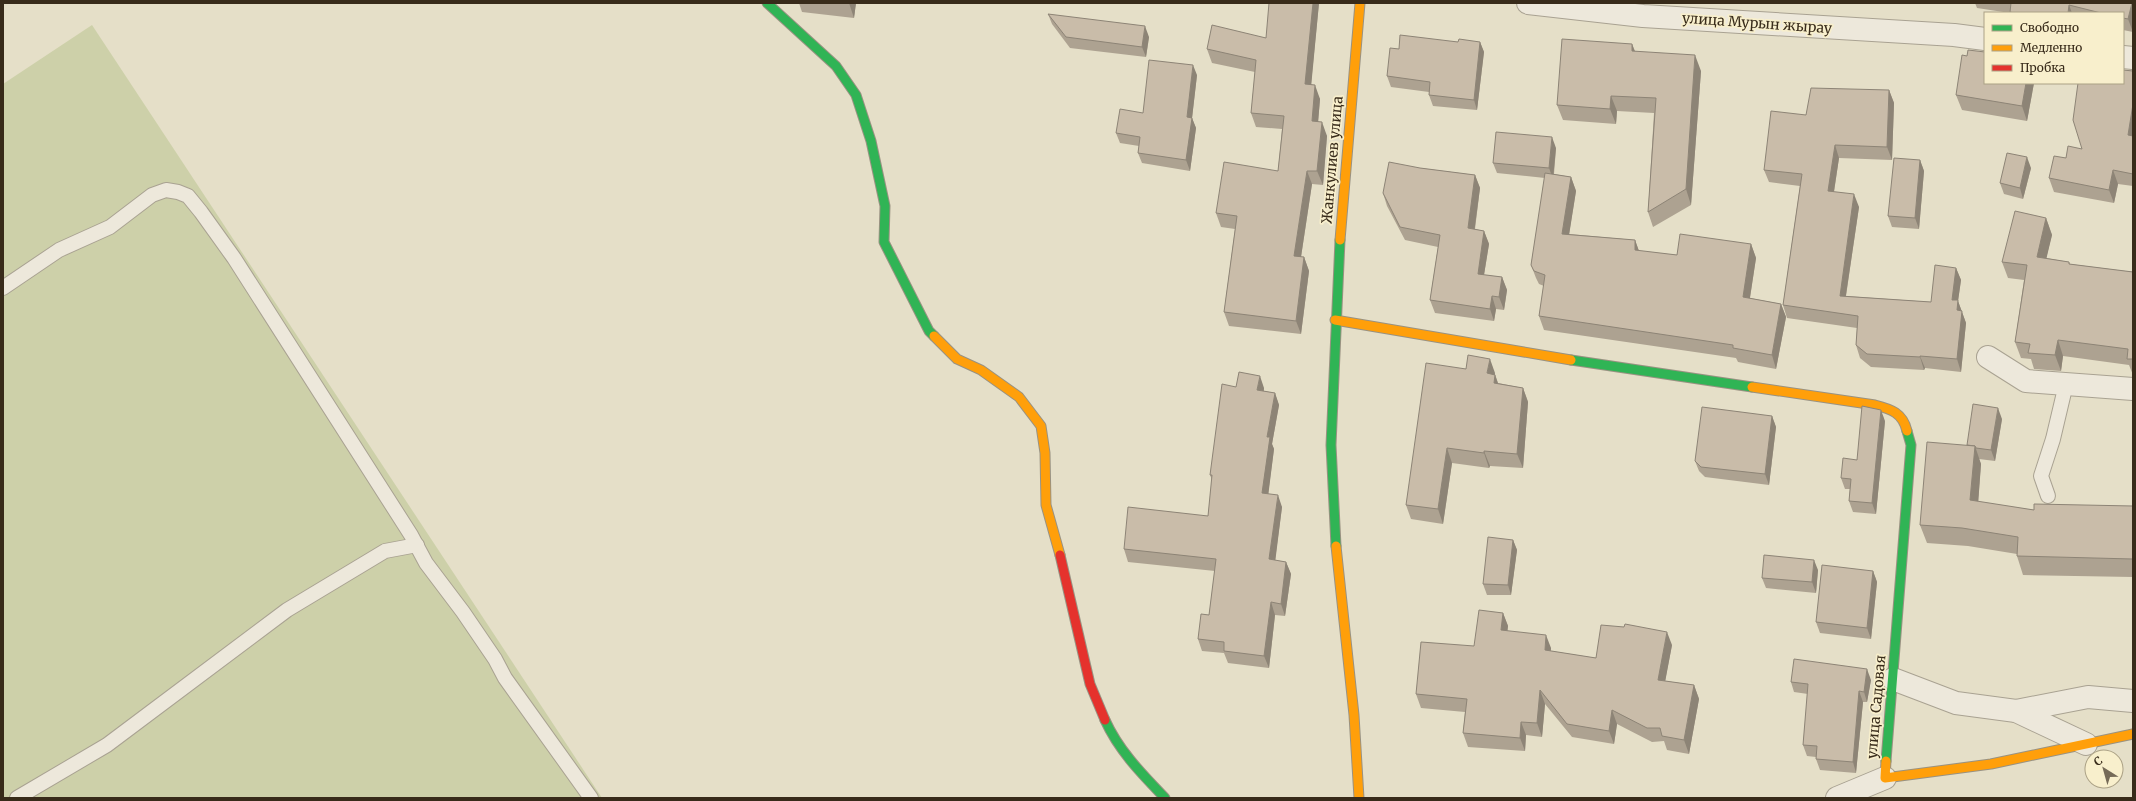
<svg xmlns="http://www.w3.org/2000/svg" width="2136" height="801" viewBox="0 0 2136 801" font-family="Merriweather,serif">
<rect width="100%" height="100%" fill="#e5dfc8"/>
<!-- cemetery -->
<polygon fill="#cdd0a9" points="92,25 602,798 3,798 3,84"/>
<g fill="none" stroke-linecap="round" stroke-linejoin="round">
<defs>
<g id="lane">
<polyline points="3,288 59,250 110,227 152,195 166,190 178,192 188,196 201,212 234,258 411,535 426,563 463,612 495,659 505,678 591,798"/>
<polyline points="2048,496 2041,476 2053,439 2066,384"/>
<polyline points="17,798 107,745 287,610 385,551 417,545"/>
</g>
<g id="street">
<polyline points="1528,3 1643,16 1954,35 1985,39"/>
<polyline points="2123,57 2133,58"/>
<polyline points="1988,357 2026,381 2133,389"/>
<polyline points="1893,679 1956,703 2016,711 2086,744"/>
<polyline points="2016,711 2088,697 2133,701"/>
<polyline points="1837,798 1885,778"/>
</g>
<g id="fast">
<polyline points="767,3 836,66 856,95 871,141 885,206 884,242 929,331 934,336"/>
<polyline points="1571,360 1752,387"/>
<polyline points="1336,546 1331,445 1340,240"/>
<path d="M 1105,720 C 1119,751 1142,774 1165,798"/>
<polyline points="1886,761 1911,445 1907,431"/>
</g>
<g id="slow">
<polyline points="1340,240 1360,3"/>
<polyline points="1335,320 1571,360"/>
<polyline points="934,336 957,359 981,370 1019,397 1041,426 1045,453 1046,505 1060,555"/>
<path d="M 1752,387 L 1875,405 C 1891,409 1903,413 1907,431"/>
<polyline points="1336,546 1354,715 1359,798"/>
<polyline points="1886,761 1885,778 1991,764 2133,734"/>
</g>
<polyline id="jam" points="1060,555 1090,684 1105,720"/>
</defs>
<!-- lane casing -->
<use href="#lane" stroke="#a9a292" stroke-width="16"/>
<!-- street casing -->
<use href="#street" stroke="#a9a292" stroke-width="24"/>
<!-- fast casing -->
<use href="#fast" stroke="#999282" stroke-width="11"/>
<!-- slow casing -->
<use href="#slow" stroke="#999282" stroke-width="11"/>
<!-- jam casing -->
<use href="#jam" stroke="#999282" stroke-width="11"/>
<!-- lane -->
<use href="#lane" stroke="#ede8db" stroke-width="14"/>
<!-- street -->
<use href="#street" stroke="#ede8db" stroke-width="22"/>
<!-- fast -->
<use href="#fast" stroke="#30b455" stroke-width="9"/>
<!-- slow -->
<use href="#slow" stroke="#ff9f0a" stroke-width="9"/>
<!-- jam -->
<use href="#jam" stroke="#e5322d" stroke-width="9"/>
</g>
<!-- wall -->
<g fill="#ada291">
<polygon points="799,3 856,3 854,18 802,12"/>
<polygon points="1319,3 1311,84 1320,99 1318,122 1327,136 1323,185 1312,184 1301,257 1304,257 1309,271 1301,334 1229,326 1224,312 1235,229 1221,227 1216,213 1278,171 1282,129 1256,127 1251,113 1255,72 1212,63 1207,49 1266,38"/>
<polygon points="1975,3 2133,3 2133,32 2123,30 2123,13 2010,13 1977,8"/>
<polygon points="1048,14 1149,37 1146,57 1070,48 1052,24"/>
<polygon points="1458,42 1480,42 1484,52 1477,110 1433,106 1429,95 1429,92 1391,87 1387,76 1399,49"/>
<polygon points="1632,44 1635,51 1701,71 1691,205 1653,227 1648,212 1654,113 1617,111 1616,124 1563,120 1557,105"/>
<polygon points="2133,71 2133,186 2118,184 2114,203 2054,192 2049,178 2066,158 2082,149"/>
<polygon points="1197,75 1192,118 1196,128 1190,171 1142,163 1138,153 1139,146 1120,143 1116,133 1143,113"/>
<polygon points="1985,83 2034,83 2027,121 1962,110 1956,95"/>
<polygon points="1889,90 1894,103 1892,160 1839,158 1834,192 1859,207 1846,296 1931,302 1956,268 1961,280 1958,301 1966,323 1961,372 1925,368 1924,370 1871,367 1860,358 1856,345 1857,328 1787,318 1783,305 1800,186 1769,182 1764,170 1806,115"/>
<polygon points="1556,148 1554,174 1571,177 1576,191 1569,234 1635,240 1639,251 1677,255 1751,244 1756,258 1750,298 1781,304 1786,317 1776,369 1738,362 1736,358 1544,330 1539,316 1544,286 1539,284 1536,278 1531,265 1545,178 1497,173 1493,163"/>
<polygon points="1920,160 1924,171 1919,229 1892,227 1888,216"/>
<polygon points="1420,168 1475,175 1480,188 1475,229 1484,231 1489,244 1484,275 1502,277 1507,290 1504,310 1496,309 1494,321 1435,313 1430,300 1438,247 1405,240 1387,206 1383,193"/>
<polygon points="2031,168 2023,199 2004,194 2000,183"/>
<polygon points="2046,218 2052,235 2046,258 2069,262 2070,264 2133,272 2133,375 2129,365 2063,356 2061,371 2034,369 2031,359 2021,358 2015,342 2024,280 2008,278 2002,262"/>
<polygon points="1495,373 1495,374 1498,383 1523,388 1528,402 1523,468 1490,466 1489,468 1452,463 1443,524 1411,519 1406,505"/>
<polygon points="1236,387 1264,388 1264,391 1275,393 1279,405 1272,444 1274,449 1268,494 1282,507 1275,560 1286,562 1291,574 1285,616 1275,615 1269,668 1228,663 1224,653 1202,651 1198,639 1209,615 1215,571 1128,562 1124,549 1208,516 1212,480 1210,475"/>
<polygon points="1772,416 1776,427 1769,485 1705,477 1699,471 1695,461"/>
<polygon points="2002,419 1995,461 1979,459 1981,464 1978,502 2034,510 2133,506 2133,577 2023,575 2017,556 2017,554 1968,546 1927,543 1920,525 1967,445"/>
<polygon points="1885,421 1876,514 1853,512 1849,501 1850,489 1845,489 1841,478 1857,460"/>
<polygon points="1513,540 1517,550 1511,595 1487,595 1483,584"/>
<polygon points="1818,570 1816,593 1766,588 1762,578"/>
<polygon points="1873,571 1877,582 1871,639 1820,633 1816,622"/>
<polygon points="1503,613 1508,626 1507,631 1551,648 1551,651 1596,658 1672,645 1665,681 1694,685 1699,699 1689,754 1667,750 1664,741 1652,742 1617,724 1614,744 1572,737 1545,704 1542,737 1526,735 1525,751 1468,747 1463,733 1465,712 1421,708 1416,694 1474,646"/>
<polygon points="1871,680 1867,702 1863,702 1856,773 1820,770 1816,759 1816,757 1807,756 1803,745 1808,694 1794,692 1791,682"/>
</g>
<!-- shaded-wall -->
<g fill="#8d8476">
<polygon points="849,3 856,3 854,18"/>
<polygon points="1313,3 1319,3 1310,98 1305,84"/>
<polygon points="2132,3 2133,3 2133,32 2128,19"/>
<polygon points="2069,5 2072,13 2068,13"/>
<polygon points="1145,26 1149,37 1146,57 1142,47"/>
<polygon points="1480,42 1484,52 1477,110 1474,100"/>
<polygon points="1632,44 1638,60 1632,51"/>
<polygon points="1695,55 1701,71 1691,205 1686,189"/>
<polygon points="1193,65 1197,75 1191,127 1192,118 1196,128 1190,171 1186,160 1187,117"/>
<polygon points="2026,83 2034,83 2027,121 2022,106"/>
<polygon points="1315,85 1320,99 1317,135 1312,121"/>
<polygon points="1889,90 1894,103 1892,160 1887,147"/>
<polygon points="1611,96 1617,111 1616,124 1610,109"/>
<polygon points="2133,104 2133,148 2128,135"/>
<polygon points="1322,122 1327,136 1323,185 1317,171"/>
<polygon points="1552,137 1556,148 1553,179 1549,168"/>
<polygon points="1835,145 1839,158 1832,204 1828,191"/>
<polygon points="2027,157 2031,168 2023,199 2020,188"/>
<polygon points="1920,160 1924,171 1919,229 1915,218"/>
<polygon points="2113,170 2118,184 2114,203 2109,190"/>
<polygon points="1307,171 1312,184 1299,270 1294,256"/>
<polygon points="1475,175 1480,188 1473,241 1468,228"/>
<polygon points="1571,177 1576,191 1567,248 1562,234"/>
<polygon points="1854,194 1859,207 1844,308 1840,296"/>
<polygon points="2046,218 2052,235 2043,273 2037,257"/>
<polygon points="1484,231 1489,244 1482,287 1478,274"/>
<polygon points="1635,240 1640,254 1635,250"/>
<polygon points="1751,244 1756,258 1748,310 1743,297"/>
<polygon points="1304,257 1309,271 1301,334 1296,321"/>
<polygon points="1956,268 1961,280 1958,301 1966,323 1961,372 1957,359 1952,300"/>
<polygon points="1502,277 1507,290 1504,310 1499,297"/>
<polygon points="1492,296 1496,309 1494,321 1490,309"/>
<polygon points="1781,304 1786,317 1776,369 1772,355"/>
<polygon points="2058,340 2063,356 2061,371 2055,355"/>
<polygon points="1920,356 1925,368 1924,370 1920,357"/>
<polygon points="1490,359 1495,373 1493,388 1487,373"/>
<polygon points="1495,375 1500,389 1494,383"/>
<polygon points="1260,376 1264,388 1262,402 1257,390"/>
<polygon points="1523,388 1528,402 1523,468 1517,454"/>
<polygon points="1275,393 1279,405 1272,444 1274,449 1267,505 1262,493 1267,437"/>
<polygon points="1998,408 2002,419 1995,461 1991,450"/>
<polygon points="1881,410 1885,421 1876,514 1872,503"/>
<polygon points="1772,416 1776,427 1769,485 1765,474"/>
<polygon points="1975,446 1981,464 1977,519 1970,500"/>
<polygon points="1447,448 1452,463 1443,524 1438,509"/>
<polygon points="1484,451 1490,466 1489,468 1484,453"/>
<polygon points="1278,495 1282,507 1274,571 1269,559"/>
<polygon points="1513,540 1517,550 1511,595 1508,585"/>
<polygon points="1814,560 1818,570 1816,593 1812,582"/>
<polygon points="1286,562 1291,574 1285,616 1281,604"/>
<polygon points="1873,571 1877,582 1871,639 1867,628"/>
<polygon points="1271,602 1275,615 1269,668 1264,656"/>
<polygon points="1503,613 1508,626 1506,644 1501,630"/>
<polygon points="1667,632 1672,645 1663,693 1658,680"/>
<polygon points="1546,635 1551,648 1549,663 1545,650"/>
<polygon points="1867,669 1871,680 1867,702 1864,692"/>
<polygon points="1694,685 1699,699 1689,754 1684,740"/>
<polygon points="1540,690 1545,704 1542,737 1537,723"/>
<polygon points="1859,691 1863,702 1856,773 1853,762"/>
<polygon points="1612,710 1617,724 1614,744 1609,731"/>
<polygon points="1521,722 1526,735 1525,751 1520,738"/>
</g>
<!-- building -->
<g fill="#c9bca9" stroke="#8d8476">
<polygon points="1269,3 1313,3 1305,84 1315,85 1312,121 1322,122 1317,171 1307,171 1294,256 1304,257 1296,321 1224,312 1237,216 1216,213 1224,162 1278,171 1284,116 1251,113 1256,60 1207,49 1212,25 1266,38"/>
<polygon points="2011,3 2132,3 2128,19 2123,18 2123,13 2101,13 2069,5 2068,13 2014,13 2010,12"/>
<polygon points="1048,14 1145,26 1142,47 1066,37"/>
<polygon points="1400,35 1458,42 1459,39 1480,42 1474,100 1429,95 1430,82 1387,76 1390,48 1399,49"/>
<polygon points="1562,39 1632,44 1632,51 1695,55 1686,189 1648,212 1656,98 1611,96 1610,109 1557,105"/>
<polygon points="1968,50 1985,52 1985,83 2026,83 2022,106 1956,95 1962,55 1967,56"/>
<polygon points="1149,60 1193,65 1187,117 1192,118 1186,160 1138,153 1140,137 1116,133 1120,109 1143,113"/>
<polygon points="2123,70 2133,71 2133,104 2128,135 2133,136 2133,174 2113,170 2109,190 2049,178 2054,156 2066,158 2068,146 2082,149 2073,120 2078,83 2123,83"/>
<polygon points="1811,88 1889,90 1887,147 1835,145 1828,191 1854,194 1840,296 1931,302 1935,265 1956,268 1952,300 1958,300 1957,310 1962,311 1957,359 1920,356 1920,357 1867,354 1856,345 1858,316 1783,305 1802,174 1764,170 1771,111 1806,115"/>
<polygon points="1496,132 1552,137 1549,168 1493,163"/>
<polygon points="2007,153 2027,157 2020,188 2000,183"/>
<polygon points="1894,158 1920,160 1915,218 1888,216"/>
<polygon points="1389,162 1420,168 1475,175 1468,228 1484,231 1478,274 1502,277 1499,297 1492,296 1490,309 1430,300 1440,235 1400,227 1383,193"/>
<polygon points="1545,173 1571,177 1562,234 1635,240 1635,250 1677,255 1680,234 1751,244 1743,297 1781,304 1772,355 1733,348 1733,345 1539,316 1545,275 1534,271 1531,265"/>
<polygon points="2015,211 2046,218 2037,257 2069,262 2069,264 2133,272 2133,359 2127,359 2128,349 2058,340 2055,355 2028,353 2030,344 2015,342 2027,265 2002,262"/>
<polygon points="1468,355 1490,359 1487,373 1495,375 1494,383 1523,388 1517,454 1484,451 1484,453 1447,448 1438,509 1406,505 1426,363 1466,369"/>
<polygon points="1239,372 1260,376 1257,390 1275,393 1267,437 1270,437 1262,493 1278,495 1269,559 1286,562 1281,604 1271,602 1264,656 1224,651 1224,642 1198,639 1201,614 1209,615 1216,559 1124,549 1128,507 1208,516 1212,475 1210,475 1222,384 1236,387"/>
<polygon points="1973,404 1998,408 1991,450 1976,448 1975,446 1967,445"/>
<polygon points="1862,406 1881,410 1872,503 1849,501 1851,479 1841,478 1843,458 1857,460"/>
<polygon points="1702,407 1772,416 1765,474 1701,467 1695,461"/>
<polygon points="1927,442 1975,446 1970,500 2034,510 2034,504 2133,506 2133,559 2017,556 2018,537 1962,528 1920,525"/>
<polygon points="1488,537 1513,540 1508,585 1483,584"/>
<polygon points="1764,555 1814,560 1812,582 1762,578"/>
<polygon points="1822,565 1873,571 1867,628 1816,622"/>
<polygon points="1479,610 1503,613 1501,630 1546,635 1545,650 1596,658 1601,625 1624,627 1625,624 1667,632 1658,680 1694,685 1684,740 1662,736 1660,728 1647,728 1612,710 1609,731 1567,724 1540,690 1537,723 1521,722 1520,738 1463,733 1467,699 1416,694 1421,642 1474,646"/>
<polygon points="1794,659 1867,669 1864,692 1859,691 1853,762 1816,759 1817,746 1803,745 1808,684 1791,682"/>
</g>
<g text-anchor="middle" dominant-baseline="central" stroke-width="3.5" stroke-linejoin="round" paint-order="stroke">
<!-- street labels -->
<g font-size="14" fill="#382b1a" stroke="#f8efcc">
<text transform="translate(1757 23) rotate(4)">улица Мурын жырау</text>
<text transform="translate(1332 160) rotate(-85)">Жанкулиев улица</text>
<text transform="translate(1876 707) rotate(-85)">улица Садовая</text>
</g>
</g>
<!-- border -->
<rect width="2136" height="801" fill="none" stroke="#382b1a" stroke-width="8"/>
<!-- legend -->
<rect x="1984" y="12" width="140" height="72" fill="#f8efcc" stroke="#aba185"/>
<rect x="1992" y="25" width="20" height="6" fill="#30b455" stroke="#aba185"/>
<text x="2020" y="32" font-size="12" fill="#382b1a">Свободно</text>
<rect x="1992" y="45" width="20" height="6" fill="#ff9f0a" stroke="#aba185"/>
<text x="2020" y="52" font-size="12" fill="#382b1a">Медленно</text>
<rect x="1992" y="65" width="20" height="6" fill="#e5322d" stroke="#aba185"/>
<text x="2020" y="72" font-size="12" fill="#382b1a">Пробка</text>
<!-- north arrow -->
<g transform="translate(2104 769) rotate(323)"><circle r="19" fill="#f8efcc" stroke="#aba185"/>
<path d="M0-3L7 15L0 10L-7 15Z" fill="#756a57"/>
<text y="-6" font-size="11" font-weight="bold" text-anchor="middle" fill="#382b1a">С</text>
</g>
</svg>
